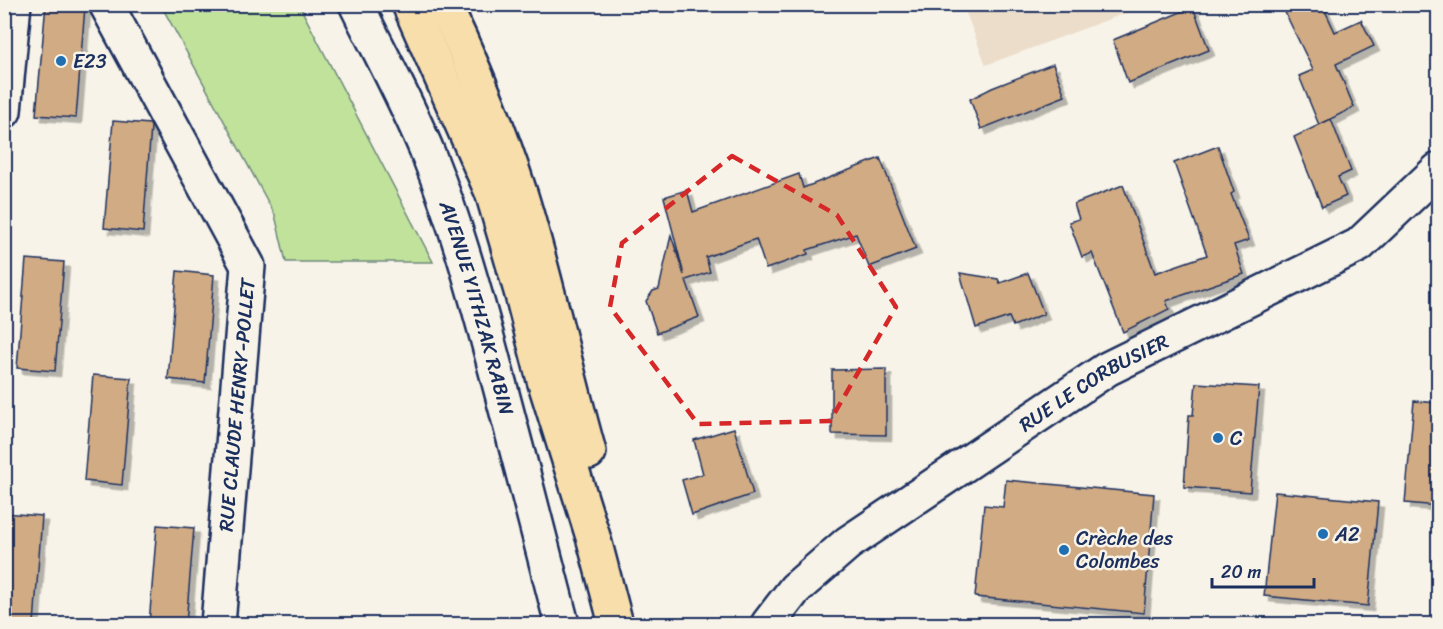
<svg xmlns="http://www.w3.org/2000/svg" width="1443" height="629" viewBox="0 0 1443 629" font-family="Sriracha,sans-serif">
<defs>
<filter id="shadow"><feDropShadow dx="5.5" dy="5.5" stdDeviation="0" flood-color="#0004"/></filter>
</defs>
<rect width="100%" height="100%" fill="#f7f3e8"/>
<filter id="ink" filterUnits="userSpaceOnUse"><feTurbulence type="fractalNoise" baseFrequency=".0167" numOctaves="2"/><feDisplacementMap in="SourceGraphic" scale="12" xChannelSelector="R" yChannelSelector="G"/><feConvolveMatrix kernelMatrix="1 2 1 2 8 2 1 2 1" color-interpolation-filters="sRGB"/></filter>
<g filter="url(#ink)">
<!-- built -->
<polygon fill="#ecddca" points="963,5 1147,5 986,65"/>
<!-- green -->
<polygon fill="#c0e29b" stroke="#6e887c" stroke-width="1.5" points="161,5 299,5 433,262 286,262 275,215"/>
<!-- building -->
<g fill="#d1ab83" stroke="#1b2f5e" stroke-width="1.5" filter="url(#shadow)">
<polygon points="46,4 85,7 76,118 36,115"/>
<polygon points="1281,4 1322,4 1335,32 1361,20 1374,46 1336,64 1354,107 1319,125 1299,76 1313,70"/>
<polygon points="1193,7 1209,50 1128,83 1113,40"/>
<polygon points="1053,64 1065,96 981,129 970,99 992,88"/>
<polygon points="1331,119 1351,171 1338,177 1346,196 1322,207 1294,137"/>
<polygon points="113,121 150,124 151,127 143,232 104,228"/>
<polygon points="1218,146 1234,192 1231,194 1249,240 1234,245 1244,274 1166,301 1169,309 1123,332 1092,253 1082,257 1069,222 1079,219 1074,204 1123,185 1155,273 1207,255 1174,163"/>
<polygon points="880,158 916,249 869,267 856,234 807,250 808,254 766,269 756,239 706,257 710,272 686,280 699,317 657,333 646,301 653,291 659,289 671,235 684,275 664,197 687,190 693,212 799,174 803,188"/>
<polygon points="26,259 64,262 55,371 17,368"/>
<polygon points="177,271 214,275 205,383 168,379"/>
<polygon points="960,273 998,279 1000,283 1028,273 1044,314 1013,326 1009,317 976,328"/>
<polygon points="886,369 886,435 832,434 832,370"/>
<polygon points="93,375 131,378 122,485 84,481"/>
<polygon points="1196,383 1259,387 1250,492 1184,487 1189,415 1193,415"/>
<polygon points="1414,401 1438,403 1438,506 1405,503"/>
<polygon points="734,428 753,494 692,515 682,480 703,474 694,440"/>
<polygon points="1006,480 1154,494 1144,613 975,597 984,505 1003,507"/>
<polygon points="1275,492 1378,502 1368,606 1264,596"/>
<polygon points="4,513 42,516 34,624 4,621"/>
<polygon points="157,525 194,528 186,624 149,624"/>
</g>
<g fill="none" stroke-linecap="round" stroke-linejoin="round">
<defs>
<g id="minor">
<polyline points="106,4 248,266 218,624"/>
<path id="s1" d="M 356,4 C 381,55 408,104 429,156 C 455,221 474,289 492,356 C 516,445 539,535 562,624"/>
<polyline points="4,111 14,4"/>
<path id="s2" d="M 768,624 L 795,589 L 848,543 L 1107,369 L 1359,245 L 1438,170"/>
</g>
<g id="major">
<polyline points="409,4 492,192 521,291 544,380 594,540 616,624"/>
<path d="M 444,4 C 474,67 500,130 521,196 C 547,280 565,367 589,452"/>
</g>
</defs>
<!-- minor casing -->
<use href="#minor" stroke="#1b2f5e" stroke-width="38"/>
<!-- major casing -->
<use href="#major" stroke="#1b2f5e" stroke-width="38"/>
<!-- minor -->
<use href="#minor" stroke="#f7f3e8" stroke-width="33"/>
<!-- major -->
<use href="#major" stroke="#f8deab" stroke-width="33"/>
</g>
</g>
<!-- marked area -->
<path fill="none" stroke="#d62828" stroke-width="4.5" stroke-dasharray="12 8" stroke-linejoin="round" d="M 732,156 L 837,215 L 896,307 L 830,421 L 698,424 L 610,307 L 622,243 Z"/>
<!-- markers -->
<g fill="#1f6fb2" stroke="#f7f3e8" stroke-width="2">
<circle cx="61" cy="61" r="6"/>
<circle cx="1218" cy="438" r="6"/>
<circle cx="1323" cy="534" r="6"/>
<circle cx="1064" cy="550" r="6"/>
</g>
<g text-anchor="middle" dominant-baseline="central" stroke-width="5" stroke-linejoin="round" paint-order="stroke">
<!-- poi labels -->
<g font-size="20" fill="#1b2f5e" stroke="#f7f3e8" text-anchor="start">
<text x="73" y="61">E23</text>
<text x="1230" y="438">C</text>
<text x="1335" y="534">A2</text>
<text x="1076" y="538">Crèche des<tspan x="1076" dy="23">Colombes</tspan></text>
</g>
<!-- street labels -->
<g font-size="20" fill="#1b2f5e" stroke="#f7f3e8">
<text stroke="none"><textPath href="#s1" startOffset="328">AVENUE YITHZAK RABIN</textPath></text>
<text stroke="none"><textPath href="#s2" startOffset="408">RUE LE CORBUSIER</textPath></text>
<text transform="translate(237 405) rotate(-85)">RUE CLAUDE HENRY-POLLET</text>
</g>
</g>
<!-- margin -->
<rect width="1443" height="629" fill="none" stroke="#f7f3e8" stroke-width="24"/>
<rect x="12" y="12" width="1419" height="605" fill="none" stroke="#1b2f5e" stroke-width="2" filter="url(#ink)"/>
<!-- scale -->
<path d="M1212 578v9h102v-9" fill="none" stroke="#1b2f5e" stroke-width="3"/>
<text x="1221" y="578" font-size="18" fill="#1b2f5e" stroke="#f7f3e8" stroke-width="4.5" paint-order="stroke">20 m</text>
</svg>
